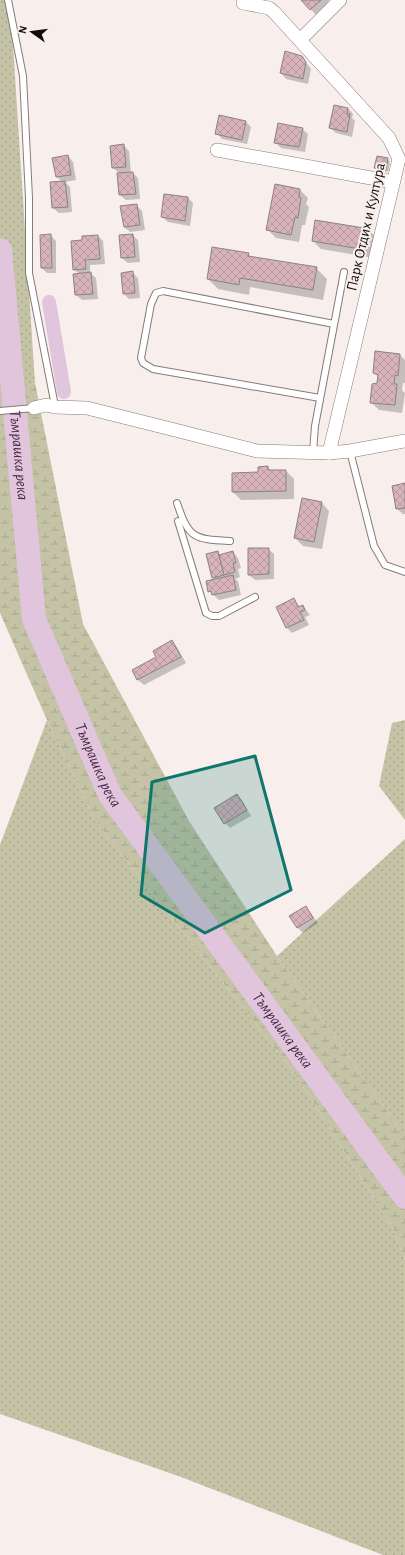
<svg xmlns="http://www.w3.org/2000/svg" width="405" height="1555" viewBox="0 0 405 1555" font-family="'Alegreya Sans',sans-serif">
<defs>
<pattern id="grass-dots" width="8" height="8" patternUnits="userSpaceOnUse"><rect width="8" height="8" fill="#c5c3a6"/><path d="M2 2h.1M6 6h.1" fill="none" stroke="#a8a68e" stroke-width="1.8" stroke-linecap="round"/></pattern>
<pattern id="wetland-marsh" width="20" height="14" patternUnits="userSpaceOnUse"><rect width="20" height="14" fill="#c5c3a6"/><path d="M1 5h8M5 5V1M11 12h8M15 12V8" fill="none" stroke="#a8a68e"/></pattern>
<pattern id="building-cross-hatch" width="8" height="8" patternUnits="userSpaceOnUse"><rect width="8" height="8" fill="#d8b3bb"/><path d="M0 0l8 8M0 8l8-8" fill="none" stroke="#b8999f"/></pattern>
</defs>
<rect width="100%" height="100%" fill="#f8eeeb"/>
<!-- grass -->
<g fill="url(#grass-dots)">
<polygon points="0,0 10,0 35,383 0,396"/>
<polygon points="47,720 95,821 295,1074 393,1229 405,1260 405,1555 383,1555 181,1477 0,1414 0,845"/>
<polygon points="405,720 405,820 379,786 392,723"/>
<polygon points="405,839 405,1136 277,956"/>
</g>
<!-- wetland -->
<polygon fill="url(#wetland-marsh)" points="35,383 83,624 189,821 277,956 405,1136 405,1260 393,1229 295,1074 95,821 47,720 0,613 0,396"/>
<!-- shadow -->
<g fill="#0003">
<polygon points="302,0 328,0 330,2 316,15"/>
<polygon points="302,57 311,69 308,84 286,79 281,73"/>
<polygon points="348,108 353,114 352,118 355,121 352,137 336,133 330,128"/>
<polygon points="246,122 251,127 247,144 222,139 217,133"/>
<polygon points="302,129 308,134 305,152 281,148 275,142"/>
<polygon points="123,145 129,151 131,173 133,173 138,178 140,199 126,200 120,195 120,174 113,168"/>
<polygon points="68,156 73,162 76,180 65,182 70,187 72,212 59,213 53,208 62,182 57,177 54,159"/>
<polygon points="388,159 390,162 388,172 378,170 375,167"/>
<polygon points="300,190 308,198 306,204 309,207 305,225 302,225 299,242 276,238 268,230"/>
<polygon points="165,195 188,198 193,203 190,226 168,222 162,217"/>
<polygon points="136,205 142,211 145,230 130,232 124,227"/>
<polygon points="369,230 377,238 374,258 321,249 313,241"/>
<polygon points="50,235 56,241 56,273 47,273 42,268 41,236"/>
<polygon points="132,235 138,240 140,262 128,263 122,258"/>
<polygon points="98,236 103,241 105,264 90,265 90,273 96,278 98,299 82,300 76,295 79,274 74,269 83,241"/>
<polygon points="248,254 252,257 316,268 327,279 323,300 250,287 249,295 218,289 208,279"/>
<polygon points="132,272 138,278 140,298 129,299 124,294"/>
<polygon points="400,355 405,360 405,383 403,383 402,390 405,393 402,413 379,410 371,402 379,377 374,372"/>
<polygon points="268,467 271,471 286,471 294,479 294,499 241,500 233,492"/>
<polygon points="405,484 405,514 403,514 397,509"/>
<polygon points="321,502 329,511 322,549 303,546 295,538"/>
<polygon points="268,549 274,554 274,579 255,580 249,575"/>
<polygon points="217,552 220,556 233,552 238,558 241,568 238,569 240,577 235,579 238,581 241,595 219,600 209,591 215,580 213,578 207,555"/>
<polygon points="294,599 300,607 303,606 310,615 305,617 309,625 292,633 287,628 277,607"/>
<polygon points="172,641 177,647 186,663 144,685 138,680 133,670 157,657"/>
<polygon points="237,795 242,800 251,816 230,828 225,823"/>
<polygon points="306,907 311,913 318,923 303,933 297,927"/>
</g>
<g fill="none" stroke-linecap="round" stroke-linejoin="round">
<!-- canal -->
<polyline stroke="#e0c5dc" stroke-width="14" points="49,302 64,392"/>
<!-- river -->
<path stroke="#e0c5dc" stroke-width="24" id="s1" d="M 0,250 L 34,619 L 110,795 L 405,1197"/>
</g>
<!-- building -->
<g fill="url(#building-cross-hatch)" stroke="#8b8284">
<polygon points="301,0 321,0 310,10"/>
<polygon points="285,51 302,56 306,62 303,79 280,73"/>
<polygon points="334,105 348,108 347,114 350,114 347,132 329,128"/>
<polygon points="219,115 246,121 242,140 215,134"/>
<polygon points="278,123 303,128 299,147 274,143"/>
<polygon points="124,144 126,167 112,168 110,146"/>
<polygon points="68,155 71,175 56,177 52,158"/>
<polygon points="377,156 388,158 386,170 374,168"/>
<polygon points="133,172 136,194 119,195 117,173"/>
<polygon points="65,181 68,207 52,208 50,182"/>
<polygon points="275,184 300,189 299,197 301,198 298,218 295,217 291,235 266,230"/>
<polygon points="164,194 188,197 185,221 161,217"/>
<polygon points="137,204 140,225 124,227 120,206"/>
<polygon points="315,220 370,229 366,250 312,241"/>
<polygon points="51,234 52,268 41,268 40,235"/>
<polygon points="133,234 135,257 121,258 119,235"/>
<polygon points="98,235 100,259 85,260 86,269 73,270 71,241 82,240 82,236"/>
<polygon points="212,247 249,253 248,256 317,267 313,290 240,278 239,285 207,279"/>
<polygon points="133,271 135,293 123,294 121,273"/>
<polygon points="91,272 93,294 75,295 73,274"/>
<polygon points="375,351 400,354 398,376 395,375 394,384 397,384 395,405 370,403 372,384 377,383 378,375 373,373"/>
<polygon points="268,466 268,470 286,470 286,491 232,492 232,473 258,472 258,467"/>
<polygon points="405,483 405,508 396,509 392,486"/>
<polygon points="302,498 322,502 314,542 294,538"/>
<polygon points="248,548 269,548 269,574 248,575"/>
<polygon points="218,551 224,575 212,578 206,554"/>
<polygon points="233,551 236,563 233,563 235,572 224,575 219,555"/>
<polygon points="233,575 236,590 212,595 211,591 208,592 206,581"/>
<polygon points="294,598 298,607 303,605 305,610 300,612 304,620 286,628 276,607"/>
<polygon points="172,640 181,657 137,680 132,670 156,657 153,651"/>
<polygon points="237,794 247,810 224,824 214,808"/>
<polygon points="306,906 313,918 297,928 289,916"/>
</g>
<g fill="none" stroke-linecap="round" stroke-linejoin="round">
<defs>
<g id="lane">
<polyline points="8,0 23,76 29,198 29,273 55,406"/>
<polyline points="320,398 153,369 143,363 141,358 151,304 156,293 163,291 334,324"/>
<polyline points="0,411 34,408"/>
<polyline points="350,451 374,546 385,565 405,572"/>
<polyline points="313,452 315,426 344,272"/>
<path d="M 177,503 C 189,539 194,539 230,541"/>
<polyline points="178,521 206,613 212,616 219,616 255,597"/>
</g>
<g id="street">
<polyline points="243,3 269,8 274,12 389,138 399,159 329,453"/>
<polyline points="300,40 340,0"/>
<polyline points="217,150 393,182"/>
<polyline points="34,408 46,405 55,407 87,408 175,430 257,451 329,453 350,451 405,441"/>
</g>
</defs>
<!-- lane casing -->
<use href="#lane" stroke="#857c7a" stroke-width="8"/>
<!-- street casing -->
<use href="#street" stroke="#857c7a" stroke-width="14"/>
<!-- lane -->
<use href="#lane" stroke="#fff" stroke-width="6"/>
<!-- street -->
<use href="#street" stroke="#fff" stroke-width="13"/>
</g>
<!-- marked area -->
<path fill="#0f766e" fill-opacity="0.2" stroke="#0f766e" stroke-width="3" stroke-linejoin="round" d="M 255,756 L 291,890 L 205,933 L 141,895 L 152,782 Z"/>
<g text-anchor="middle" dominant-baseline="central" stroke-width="4" stroke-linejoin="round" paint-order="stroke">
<!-- street labels -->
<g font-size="15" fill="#0e0b0a" stroke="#f8eeeb">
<text transform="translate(366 227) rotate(-77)">Парк Отдих и Култура</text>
</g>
<!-- water labels -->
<g font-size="16" font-style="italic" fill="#4a2647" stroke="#f8eeeb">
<text stroke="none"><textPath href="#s1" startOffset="206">Тъмрашка река</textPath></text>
<text stroke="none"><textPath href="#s1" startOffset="530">Тъмрашка река</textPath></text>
<text stroke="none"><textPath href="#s1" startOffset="854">Тъмрашка река</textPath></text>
</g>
</g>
<!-- north arrow -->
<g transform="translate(32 32) rotate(284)" stroke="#f8eeeb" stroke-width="3" paint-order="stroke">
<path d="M0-3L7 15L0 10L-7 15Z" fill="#0e0b0a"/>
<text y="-6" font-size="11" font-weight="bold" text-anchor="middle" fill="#0e0b0a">N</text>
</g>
</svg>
